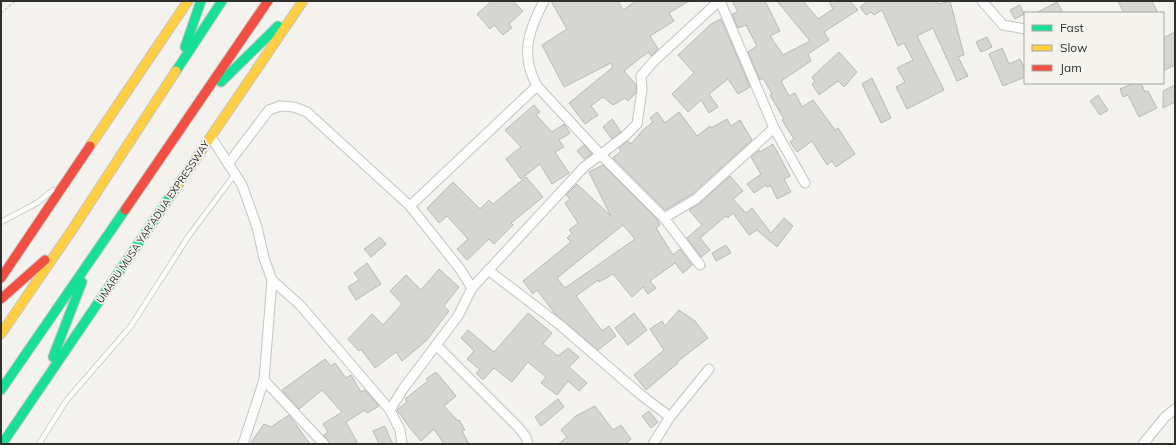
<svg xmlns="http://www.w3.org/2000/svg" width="1176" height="445" viewBox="0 0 1176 445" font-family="Mulish,sans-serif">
<rect width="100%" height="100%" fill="#f3f2ef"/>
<!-- building -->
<g fill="#d5d5d2" stroke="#b9b9b6" fill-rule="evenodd">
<polygon points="492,1 513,1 523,11 509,24 512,28 503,35 494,25 490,29 477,14"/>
<polygon points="551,1 618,1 623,10 636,1 689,1 669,13 674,21 650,36 658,49 651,56 649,52 640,58 624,71 636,85 636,93 628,101 625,98 613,105 603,97 591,106 598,115 585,124 569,103 613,67 611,63 564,87 542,45 567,29"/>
<polygon points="732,1 765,1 780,31 770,36 783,55 810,41 777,1 803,1 818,19 833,9 829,1 850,1 858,10 824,32 829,40 808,54 811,61 781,81 789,96 795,93 802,107 813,100 835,130 838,128 855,154 836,167 832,161 827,165 812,141 797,152 790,142 794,139 782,120 784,119 770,95 772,94 763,78 760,80 748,52 757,46 746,25 738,28 732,14 738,12"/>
<polygon points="868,1 937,1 939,4 950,1 964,55 958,57 968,76 957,81 933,28 917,36 944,90 907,109 896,87 905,82 897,68 913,60 904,43 898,46 882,10 874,15 871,12 866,15 860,7"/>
<polygon points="1118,1 1152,1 1158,13 1124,13"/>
<polygon points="1057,2 1063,13 1036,13"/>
<polygon points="1020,5 1024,14 1015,19 1010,10"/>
<polygon points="721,19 750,87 738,94 728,79 709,94 718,107 709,113 701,100 688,112 672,94 694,73 678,55 711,24"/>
<polygon points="1175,32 1175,65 1163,71 1163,38"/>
<polygon points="987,37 992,47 981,52 976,42"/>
<polygon points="1002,48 1009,64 1020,59 1025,70 1025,77 1003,86 989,54"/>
<polygon points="839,52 857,72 844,87 838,81 819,95 812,84 815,82 812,77"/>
<polygon points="872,78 891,118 881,123 862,84"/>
<polygon points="1134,83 1141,83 1145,92 1148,91 1157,108 1139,117 1128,95 1123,97 1120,89"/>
<polygon points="1175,85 1175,102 1163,108 1163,91"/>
<polygon points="1098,95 1108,110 1100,115 1090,101"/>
<polygon points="534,105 540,112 536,115 552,132 564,124 570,133 559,140 564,147 555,152 569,173 552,184 540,164 521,179 506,159 521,147 505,130"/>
<polygon points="657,112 665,123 679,112 697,136 710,126 711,128 727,119 731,126 740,120 752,140 692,194 665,210 613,158 621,151 619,148 628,141 631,144 643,130 653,122 650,118"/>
<polygon points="612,119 621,132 612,139 603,127"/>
<polygon points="773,144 790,176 784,179 791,192 777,199 771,186 767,187 766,185 754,193 747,184 761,174 751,157 759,150 760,152"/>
<polygon points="584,145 592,154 584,159 577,151"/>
<path d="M 603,165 L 656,218 L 660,225 L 656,228 L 673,255 L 680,249 L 692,265 L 683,273 L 675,263 L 650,281 L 656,288 L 648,294 L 643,287 L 632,297 L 613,274 L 599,282 L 598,280 L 576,296 L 602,331 L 609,326 L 616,336 L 598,350 L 555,314 L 537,290 L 533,294 L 523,281 L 571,242 L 567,238 L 572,233 L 569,230 L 578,223 L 565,203 L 570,199 L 566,195 L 577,184 L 611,216 L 589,172 ZM 623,225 L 635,239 L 565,288 L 557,278 Z"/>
<polygon points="730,176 743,191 733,199 746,213 752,208 771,233 784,218 793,226 777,247 757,230 749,235 733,213 728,218 726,216 700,238 710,250 701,257 687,238 702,225 689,210 700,203"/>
<polygon points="526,177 543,197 511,223 513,225 494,244 489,239 467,260 457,249 468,239 447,216 439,223 427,208 453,182 480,209 489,200 493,204"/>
<polygon points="380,237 386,244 371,257 364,249"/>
<polygon points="726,245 731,253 716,261 712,253"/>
<polygon points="367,263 381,284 356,300 348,287 359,280 354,273"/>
<polygon points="439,269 459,287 444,306 449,311 426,341 402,361 396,352 375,368 361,349 359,351 348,339 372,314 383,325 402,304 390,291 406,275 421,290"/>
<polygon points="679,310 695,321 708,338 677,362 678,363 646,390 634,375 664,350 650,329 662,321 665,326"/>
<polygon points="528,313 552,333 543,344 558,356 568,348 579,357 569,367 587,383 579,391 568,381 557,395 541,383 546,377 528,362 512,382 494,368 483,380 476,373 480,370 467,359 474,351 461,338 468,330 494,352"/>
<polygon points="634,313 647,330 628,345 615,328"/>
<polygon points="325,359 331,366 335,363 346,378 351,375 361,392 365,390 379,406 367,413 365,410 346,422 358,444 330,444 324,435 328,432 323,424 342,412 322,390 299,409 282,390"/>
<polygon points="436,372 456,396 444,406 458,421 459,420 465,430 462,431 469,444 444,444 434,429 421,441 410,428 397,410 407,402 405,399 428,381 426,379"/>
<polygon points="558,399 564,407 541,426 535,417"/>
<polygon points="595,406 613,430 621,425 631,439 625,444 558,444 567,437 561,430 576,416"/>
<polygon points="649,411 658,422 651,428 642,416"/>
<polygon points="289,415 310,444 250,444 264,424 271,427"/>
<polygon points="385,426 389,436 393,444 379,444 373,431"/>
</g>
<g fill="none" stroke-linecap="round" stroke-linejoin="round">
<defs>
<g id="lane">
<polyline points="1,222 37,203 53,190"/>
<polyline points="39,444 66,401 131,326 188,237 235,174"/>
</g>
<g id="street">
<polyline points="720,1 774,128 805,183"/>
<polyline points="982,1 1003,25 1025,29"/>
<polyline points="537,86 602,156 664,218 700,265"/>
<polyline points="211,137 242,185 257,227 264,258 272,280 300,305 390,410 400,430 402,444"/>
<polyline points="228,164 269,110 280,106 294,107 307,112 410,206 460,269 472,288"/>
<path d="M 410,206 L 537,86 C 520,54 528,32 544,1"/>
<polyline points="664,218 696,199 774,128"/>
<polyline points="488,270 560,325 641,395 670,417"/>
<polyline points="436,345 518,427 526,437 528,444"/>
<polyline points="264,380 324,444"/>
<polyline points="390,410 403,389 458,316 472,288 584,167 625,136 637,124 642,90 641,76 653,62 719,1"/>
<polyline points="243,444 264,380 272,280"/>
<polyline points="653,444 670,417 709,369"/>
<polyline points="1143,444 1165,417 1175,409"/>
</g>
<g id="fast">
<polyline points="185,47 201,1"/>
<polyline points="176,71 222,1"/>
<polyline points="221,82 278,26"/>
<polyline points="53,357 82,282"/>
<polyline points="1,390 125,210"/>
<polyline points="2,444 178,185"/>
</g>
<g id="slow">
<polyline points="90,146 188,1"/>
<polyline points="178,185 303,1"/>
<polyline points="1,334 74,227 176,71"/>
</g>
<g id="jam">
<polyline points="125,210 268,1"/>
<polyline points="1,278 90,146"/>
<polyline points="1,299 45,260"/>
</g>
</defs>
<!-- lane casing -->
<use href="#lane" stroke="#c4c4c1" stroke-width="6"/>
<!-- street casing -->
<use href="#street" stroke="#c4c4c1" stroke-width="11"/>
<!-- fast casing -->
<use href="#fast" stroke="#c4c4c1" stroke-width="11"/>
<!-- slow casing -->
<use href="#slow" stroke="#c4c4c1" stroke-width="11"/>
<!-- jam casing -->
<use href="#jam" stroke="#c4c4c1" stroke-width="11"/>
<!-- path -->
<polyline stroke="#d6d6d6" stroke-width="2" stroke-dasharray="3 2" stroke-linecap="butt" points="1,13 15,1"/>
<!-- lane -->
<use href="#lane" stroke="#fdfdfd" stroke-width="4.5"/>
<!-- street -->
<use href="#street" stroke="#fdfdfd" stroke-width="9"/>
<!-- fast -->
<use href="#fast" stroke="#16e098" stroke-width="9"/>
<!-- slow -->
<use href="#slow" stroke="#ffcf43" stroke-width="9"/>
<!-- jam -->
<use href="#jam" stroke="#f24e42" stroke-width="9"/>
</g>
<g text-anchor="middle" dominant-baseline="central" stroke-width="3.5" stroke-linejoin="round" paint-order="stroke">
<!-- street labels -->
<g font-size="10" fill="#2f2f2d" stroke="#f4f3ee">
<text transform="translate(153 222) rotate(-56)">UMARU MUSA YAR'ADUA EXPRESSWAY</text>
</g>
</g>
<!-- border -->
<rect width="1176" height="445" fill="none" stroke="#2f2f2d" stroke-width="4"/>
<!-- legend -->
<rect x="1024" y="12" width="140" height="72" fill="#f4f3ee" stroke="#a5a5a1"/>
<rect x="1032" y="25" width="20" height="6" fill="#16e098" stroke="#a5a5a1"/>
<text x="1060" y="32" font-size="12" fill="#2f2f2d">Fast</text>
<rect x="1032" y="45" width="20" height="6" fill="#ffcf43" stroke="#a5a5a1"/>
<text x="1060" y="52" font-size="12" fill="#2f2f2d">Slow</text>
<rect x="1032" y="65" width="20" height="6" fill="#f24e42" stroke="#a5a5a1"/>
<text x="1060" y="72" font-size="12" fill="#2f2f2d">Jam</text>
</svg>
